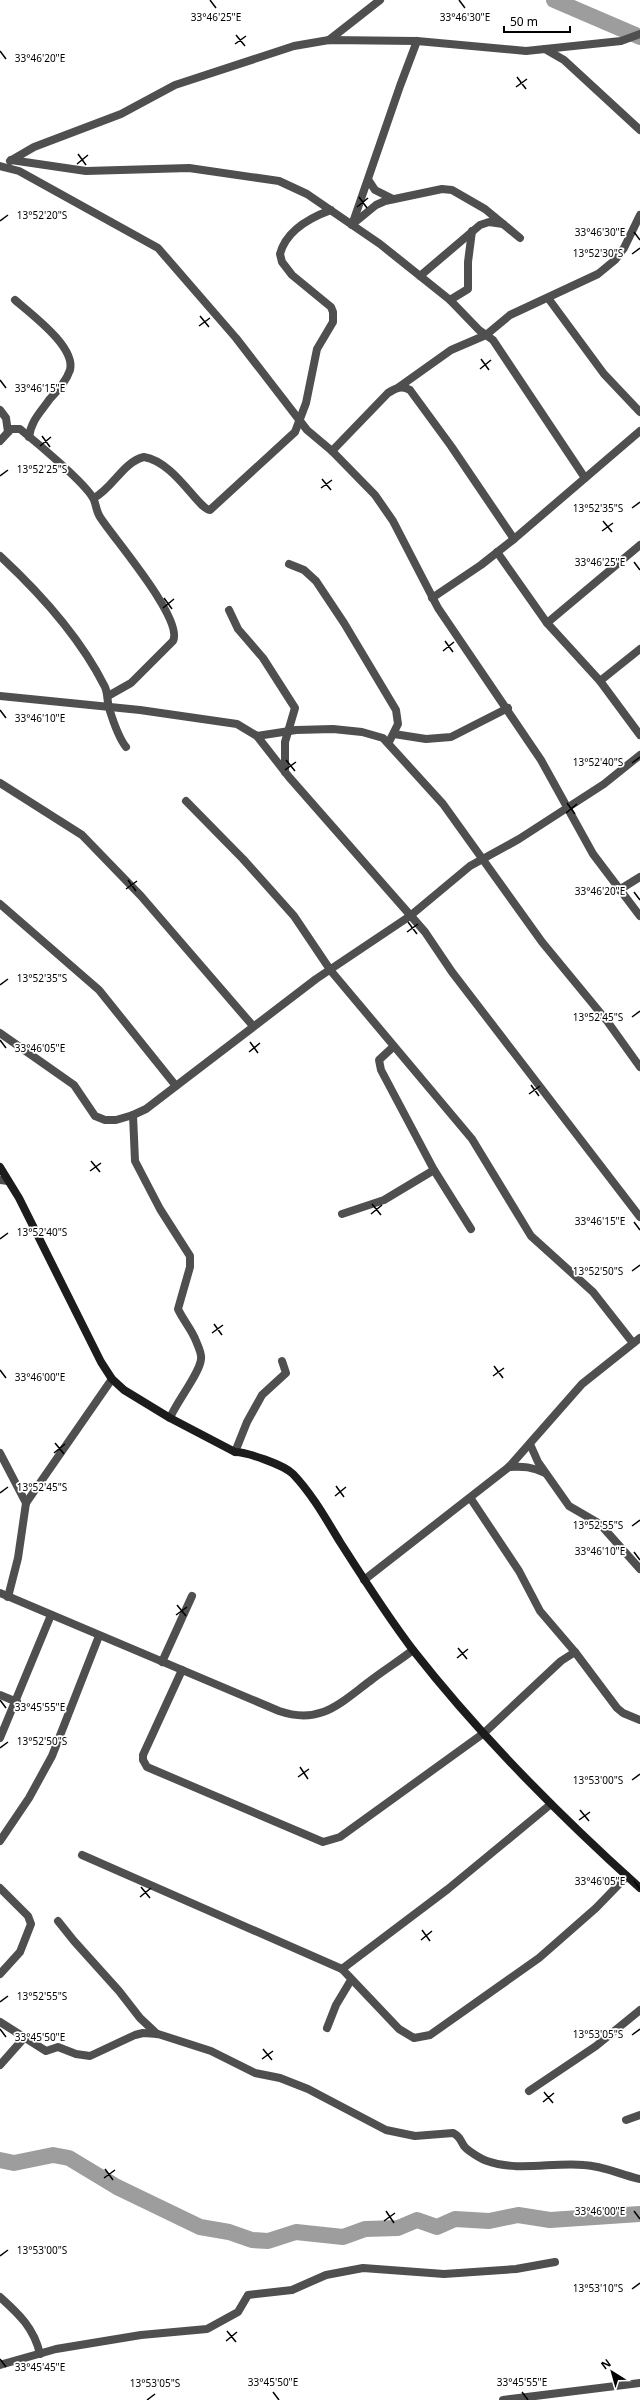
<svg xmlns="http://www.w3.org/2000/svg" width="640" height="2400" viewBox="0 0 640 2400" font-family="'Noto Sans',sans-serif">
<rect width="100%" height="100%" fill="#fff"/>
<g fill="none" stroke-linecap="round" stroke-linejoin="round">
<!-- river -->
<g stroke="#9d9d9d" stroke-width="16">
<polyline points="554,0 640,37"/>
<polyline points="0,2160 14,2163 53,2155 69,2158 117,2187 200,2227 229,2232 252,2240 268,2241 296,2232 343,2237 365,2229 398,2228 417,2220 437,2227 455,2219 489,2221 518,2215 550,2220 640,2214"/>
</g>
<!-- street -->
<g stroke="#4f4f4f" stroke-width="8">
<polyline points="329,40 380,0"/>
<polyline points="545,49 621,41 640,34"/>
<polyline points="11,160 86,171 189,168 279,181 307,194 380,244 450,300 479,330 493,340 585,478"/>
<polyline points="10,161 34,147 121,114 175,85 294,46 329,40 417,41 526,51 545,49 564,60 640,130"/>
<polyline points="0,166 19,171 158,248 236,338 307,430 332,451 375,495 393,521 438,608 541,760 593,854 640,916"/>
<polyline points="369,181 375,190 393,199"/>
<polyline points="354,223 376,205 385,201 442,189 452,190 485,209 520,238"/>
<polyline points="352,225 400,86 417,41"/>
<polyline points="420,276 480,225 489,222 503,224"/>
<polyline points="548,298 604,374 640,412"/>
<path d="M 15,300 C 31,314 76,347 70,370 C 66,382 57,391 49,400 C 40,413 31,421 29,437"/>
<polyline points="450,300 468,289 468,262 472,231"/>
<polyline points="399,387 451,350 486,335 510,315 598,274 615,260 624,248 640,215"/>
<polyline points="0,410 6,418 8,432"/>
<path d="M 0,441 L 11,429 L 20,429 C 36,442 84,482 93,498 C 96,503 96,511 100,517 C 114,539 184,619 173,641 L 131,683 L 108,696"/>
<path d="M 332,451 L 388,393 C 396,388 402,385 410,390 L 451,446 L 514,539"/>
<path d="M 94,498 C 113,488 123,462 144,457 C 175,462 198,509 210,510 L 295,432 L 306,403 L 317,349 L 333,322 L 333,312 L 331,307 L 292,275 L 282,262 L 280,254 C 286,231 309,218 331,210"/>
<polyline points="497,552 547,623 600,681 640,735"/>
<path d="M 0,556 C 41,594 80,637 105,687 C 108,694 107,701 109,708 C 113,721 118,737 126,747"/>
<polyline points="289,564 304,570 316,581 344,623 396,710 398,724 389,742"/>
<polyline points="432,598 481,565 514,539 640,431"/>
<polyline points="229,610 238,629 263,658 295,708 285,742 285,772"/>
<polyline points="547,623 640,545"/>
<polyline points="600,681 640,649"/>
<polyline points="0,696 140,710 237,724 257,736 296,730 333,729 362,732 383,738 443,804 542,942 607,1021 640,1067"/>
<polyline points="394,734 426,739 451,737 508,708"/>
<polyline points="257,736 289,777 425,932 452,972 640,1217"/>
<polyline points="0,783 82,835 141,896 253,1026"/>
<polyline points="186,801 243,859 294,916 331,971 472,1139 531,1236 593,1292 633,1343"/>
<polyline points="619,890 640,877"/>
<polyline points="0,904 99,990 176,1086"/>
<polyline points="0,1033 74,1085 95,1116 105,1120 116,1120 133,1115 146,1109 176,1086 316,979 410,916 470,866 519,839 604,784 640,755"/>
<polyline points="393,1047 379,1060 381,1070 434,1170 471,1229"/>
<path d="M 133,1115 L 135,1161 L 160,1209 L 190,1256 L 190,1267 L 178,1309 C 183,1320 192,1330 196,1341 C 198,1346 202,1354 201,1359 C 200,1373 177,1401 170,1418"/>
<polyline points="0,1180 8,1181"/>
<polyline points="342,1214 384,1200 434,1170"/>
<polyline points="530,1444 538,1462 569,1506 600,1524 640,1569"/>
<polyline points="235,1452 247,1422 262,1395 286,1373 282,1361"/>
<polyline points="0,1453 26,1503"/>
<path d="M 509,1467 C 523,1466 533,1467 545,1473"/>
<polyline points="471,1499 519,1571 540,1611 575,1652 617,1708 623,1713 640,1720"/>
<polyline points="364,1580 509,1467 582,1384 640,1338"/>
<path d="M 0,1593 L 279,1711 C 320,1725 339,1704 370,1681 C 384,1670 399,1661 413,1650"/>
<polyline points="8,1597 18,1558 26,1503 112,1379"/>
<polyline points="162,1662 192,1596"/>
<polyline points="182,1670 143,1755 143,1760 147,1767 323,1842 340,1837 484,1733 561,1661 575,1652"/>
<polyline points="0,1695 17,1702"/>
<polyline points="0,1738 51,1615"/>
<polyline points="551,1804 448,1889 342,1969 399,2029 414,2038 430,2035 539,1958 596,1908 627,1876"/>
<polyline points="0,1841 29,1798 52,1756 99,1636"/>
<polyline points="82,1855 342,1969"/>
<polyline points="0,1888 28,1916 31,1924 20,1952 0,1974"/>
<polyline points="58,1921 74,1941 119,1991 140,2018 157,2034"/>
<path d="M 0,2022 L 46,2051 L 58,2047 L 76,2054 L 90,2056 L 135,2035 L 143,2033 L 158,2034 L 211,2051 L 255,2073 L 280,2078 L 308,2089 L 386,2130 L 415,2136 L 453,2133 C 460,2136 460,2140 464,2146 C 468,2151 481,2159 487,2161 C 518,2172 552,2162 584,2165 C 604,2166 621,2175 640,2179"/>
<polyline points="327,2028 336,2005 351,1980"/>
<polyline points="0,2065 24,2038"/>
<polyline points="529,2091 596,2046 640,2010"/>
<polyline points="626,2120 640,2115"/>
<path d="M 0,2297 C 19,2314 34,2328 40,2354"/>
<polyline points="0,2365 56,2349 141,2335 207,2329 238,2312 248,2295 292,2290 326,2275 363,2268 444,2274 516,2269 555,2262"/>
<polyline points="503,2400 640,2383"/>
</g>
<!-- secondary -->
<path stroke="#1c1c1c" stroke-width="8" d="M 0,1167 L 19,1198 L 101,1362 L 112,1379 L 124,1390 L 170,1418 L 235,1452 C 247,1452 284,1465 293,1474 C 312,1494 326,1519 340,1542 C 363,1578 387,1616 413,1650 C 481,1737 559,1815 640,1888"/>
</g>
<!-- ticks -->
<path fill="none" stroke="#000" stroke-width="1.5" d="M 210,0 L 216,8M 459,0 L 465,8M 236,35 L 245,46M 235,44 L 246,36M 0,51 L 6,59M 517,77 L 526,89M 516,87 L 527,79M 78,154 L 86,165M 77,164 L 88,155M 359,197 L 367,208M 357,207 L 368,198M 0,221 L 8,215M 634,232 L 640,240M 632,254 L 640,248M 200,316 L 209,327M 199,326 L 210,318M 481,359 L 489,370M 480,369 L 491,360M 0,380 L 6,388M 42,436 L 50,447M 40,446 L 51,437M 0,476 L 8,470M 322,479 L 331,490M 321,488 L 332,480M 632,508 L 640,502M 603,521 L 612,532M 602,531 L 613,523M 634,562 L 640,570M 164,598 L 172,609M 163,608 L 174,599M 445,641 L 453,652M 443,651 L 454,642M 0,710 L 6,718M 286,760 L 295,771M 632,763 L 640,757M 285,770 L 296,762M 567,803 L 575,814M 566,813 L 577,804M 128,880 L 136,891M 126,889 L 137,881M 634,892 L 640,900M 408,922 L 417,934M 407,932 L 418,924M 0,985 L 8,979M 632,1017 L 640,1011M 0,1040 L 6,1048M 250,1042 L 258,1053M 249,1052 L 260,1043M 531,1085 L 539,1096M 529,1094 L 540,1086M 91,1161 L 100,1172M 90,1171 L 101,1163M 372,1204 L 381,1215M 371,1214 L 382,1205M 634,1222 L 640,1230M 0,1239 L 8,1233M 632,1271 L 640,1265M 214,1324 L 222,1335M 212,1333 L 223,1325M 494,1366 L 503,1378M 0,1370 L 6,1378M 493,1376 L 504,1368M 55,1443 L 64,1454M 54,1453 L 65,1444M 336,1486 L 344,1497M 0,1493 L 8,1487M 335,1496 L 346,1487M 632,1526 L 640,1520M 634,1552 L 640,1560M 177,1605 L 186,1616M 176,1615 L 187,1607M 458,1648 L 467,1659M 457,1658 L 468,1649M 0,1700 L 6,1708M 0,1748 L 8,1742M 300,1767 L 308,1779M 298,1777 L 309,1769M 632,1780 L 640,1774M 580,1810 L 589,1821M 579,1820 L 590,1812M 634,1881 L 640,1889M 141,1887 L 150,1898M 140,1897 L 151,1888M 422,1930 L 430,1941M 421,1940 L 432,1931M 0,2002 L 8,1996M 0,2029 L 6,2037M 632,2035 L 640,2029M 263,2049 L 272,2060M 262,2059 L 273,2051M 544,2092 L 553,2103M 543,2102 L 554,2093M 105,2169 L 113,2180M 104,2178 L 115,2170M 386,2211 L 394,2223M 634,2211 L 640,2219M 384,2221 L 395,2213M 0,2256 L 8,2250M 632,2289 L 640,2283M 227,2331 L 236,2342M 226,2341 L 237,2332M 0,2359 L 6,2367M 273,2392 L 279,2400M 522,2392 L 528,2400M 147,2400 L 155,2394"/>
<g font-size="10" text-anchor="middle" fill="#000" stroke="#fff" stroke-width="3.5" stroke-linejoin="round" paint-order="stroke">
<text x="216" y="21">33°46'25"E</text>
<text x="465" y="21">33°46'30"E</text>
<text x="40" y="62">33°46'20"E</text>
<text x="42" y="219">13°52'20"S</text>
<text x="600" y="236">33°46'30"E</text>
<text x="598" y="257">13°52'30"S</text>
<text x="40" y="392">33°46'15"E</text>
<text x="42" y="473">13°52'25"S</text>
<text x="598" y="512">13°52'35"S</text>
<text x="600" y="566">33°46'25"E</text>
<text x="40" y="722">33°46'10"E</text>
<text x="598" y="766">13°52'40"S</text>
<text x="600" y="895">33°46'20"E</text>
<text x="42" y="982">13°52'35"S</text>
<text x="598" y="1021">13°52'45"S</text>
<text x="40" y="1052">33°46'05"E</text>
<text x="600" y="1225">33°46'15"E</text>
<text x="42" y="1236">13°52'40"S</text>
<text x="598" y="1275">13°52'50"S</text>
<text x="40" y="1381">33°46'00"E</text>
<text x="42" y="1491">13°52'45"S</text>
<text x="598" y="1529">13°52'55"S</text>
<text x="600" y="1555">33°46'10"E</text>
<text x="40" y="1711">33°45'55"E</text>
<text x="42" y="1745">13°52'50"S</text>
<text x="598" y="1784">13°53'00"S</text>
<text x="600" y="1885">33°46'05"E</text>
<text x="42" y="2000">13°52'55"S</text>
<text x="598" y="2038">13°53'05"S</text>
<text x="40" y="2041">33°45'50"E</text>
<text x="600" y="2215">33°46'00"E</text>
<text x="42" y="2254">13°53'00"S</text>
<text x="598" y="2292">13°53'10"S</text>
<text x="40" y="2371">33°45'45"E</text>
<text x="273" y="2386">33°45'50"E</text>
<text x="522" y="2386">33°45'55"E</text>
<text x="155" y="2387">13°53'05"S</text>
</g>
<!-- north arrow -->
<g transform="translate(612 2372) rotate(323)" stroke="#ffffff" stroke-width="3" paint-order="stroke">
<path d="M0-3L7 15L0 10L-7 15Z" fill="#000000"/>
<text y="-6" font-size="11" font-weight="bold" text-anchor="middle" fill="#000000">N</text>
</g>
<!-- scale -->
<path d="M504 26v6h66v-6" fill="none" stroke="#000000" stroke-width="2"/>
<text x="510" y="26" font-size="12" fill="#000000" stroke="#ffffff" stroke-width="3" paint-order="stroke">50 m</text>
</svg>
